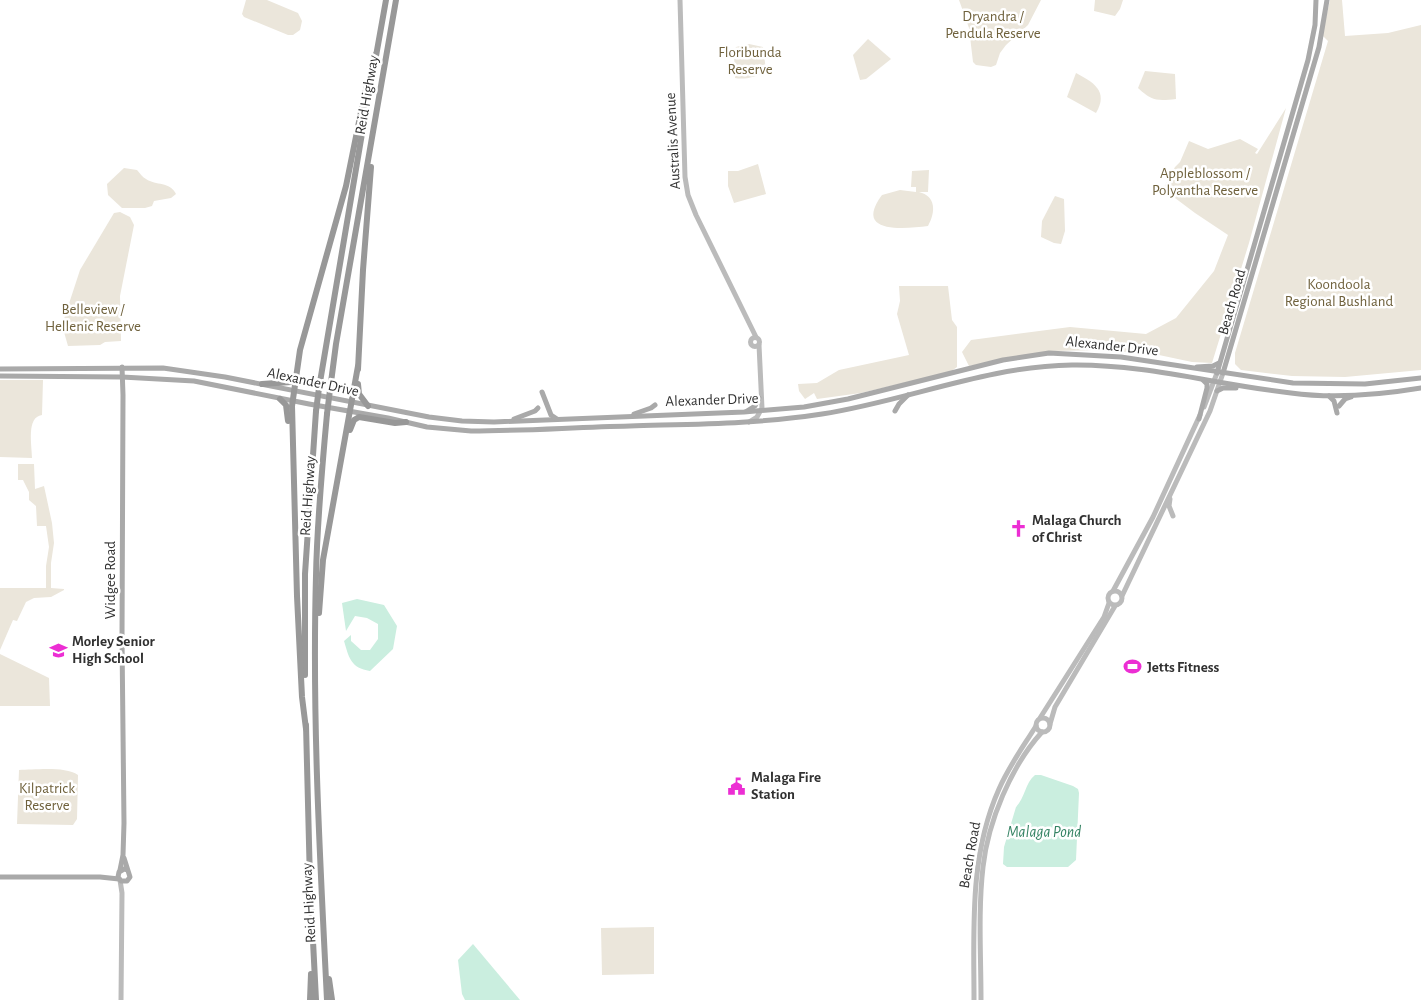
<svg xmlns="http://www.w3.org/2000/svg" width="1421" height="1000" viewBox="0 0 1421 1000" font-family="'Alegreya Sans',sans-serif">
<rect width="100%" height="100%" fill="#fff"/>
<!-- green -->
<g fill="#ebe6db">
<polygon points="246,0 267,0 298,13 302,21 300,30 293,35 288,35 244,17 242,14"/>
<polygon points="959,0 1041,0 1028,25 1006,45 1000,53 996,65 991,67 976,65 973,62 969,28"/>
<polygon points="1095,0 1123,0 1120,9 1115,16 1094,11"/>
<polygon points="1330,0 1342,0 1345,36 1388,33 1421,25 1421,370 1345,377 1292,376 1241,370 1235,364 1235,353 1328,41 1322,35"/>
<polygon points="868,39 891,59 866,79 860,80 853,55"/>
<path d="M 749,44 L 763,47 L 766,70 C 759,77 744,80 735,78 L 734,54 L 736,47 Z"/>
<path d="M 1145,71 L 1175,74 L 1176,99 C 1157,101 1152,101 1138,88 Z"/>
<path d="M 1076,73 C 1093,82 1109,91 1096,113 L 1067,97 Z"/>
<polygon points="1286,108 1249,243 1212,363 1192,362 1159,355 1102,350 1052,351 969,366 962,352 971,340 1070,327 1146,334 1176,318 1214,271 1228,235 1195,213 1163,189 1175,167 1180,162 1189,141 1208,149 1240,139 1258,149 1255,153 1257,154"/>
<polygon points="758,164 766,194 734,203 728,186 728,171 738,171"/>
<path d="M 124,168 L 137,170 C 140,173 142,177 146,179 C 156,186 170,181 176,194 L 171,198 L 154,201 L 152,206 L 145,208 L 122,208 L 108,195 L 107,184 Z"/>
<path d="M 929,170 L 928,192 L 919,192 C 936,196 936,212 928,226 C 904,229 853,234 882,195 L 900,190 L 916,192 L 916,187 L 911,187 L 912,171 Z"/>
<polygon points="1055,196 1064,199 1065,231 1061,244 1054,243 1041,237 1042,221"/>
<polygon points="120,212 130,217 134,225 120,296 121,341 105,342 100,345 68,346 62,325 80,270 114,213"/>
<polygon points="899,286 948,286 952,320 957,327 957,367 950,372 861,393 817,399 814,393 805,399 799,391 798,384 817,383 839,370 909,355 897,314 900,301"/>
<path d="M 0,380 L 43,380 L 42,415 C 26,417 32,445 32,458 L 0,457 Z"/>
<polygon points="18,464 34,464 35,489 44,486 52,523 54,543 51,563 51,588 64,589 64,590 51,597 34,598 26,602 17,621 13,620 0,650 0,588 46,588 46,566 49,547 46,526 37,526 36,506 29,500 29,492 23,480 18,480"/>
<polygon points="0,654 49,678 50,706 0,706"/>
<path d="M 19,770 C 34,770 65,766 78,775 L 77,819 L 73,825 L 17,824 Z"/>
<polygon points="654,927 654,974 602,975 601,928"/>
</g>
<!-- water -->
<g fill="#caeedf">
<path d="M 357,599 L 384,605 L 397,626 L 393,649 L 370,671 C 351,668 349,658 344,641 L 351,635 L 351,641 L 361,650 L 370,650 L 378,639 L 378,624 L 367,618 L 355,616 L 346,631 L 342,603 Z"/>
<path d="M 1035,775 L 1041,775 L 1073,786 L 1078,789 L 1079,793 L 1076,860 L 1068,867 L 1007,867 L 1003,864 L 1004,847 L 1016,807 C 1025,798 1025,783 1035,775 Z"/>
<polygon points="473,944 520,1000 465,1000 462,994 458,960"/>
</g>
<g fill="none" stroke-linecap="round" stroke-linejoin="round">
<!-- secondary -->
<g stroke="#bbb" stroke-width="5">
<polyline points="680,0 685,177 688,195 696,215 756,337"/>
<circle cx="755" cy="342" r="4.5"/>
<polyline points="1204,407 1217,373"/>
<polyline points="749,422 757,417 762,408 759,345"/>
<polyline points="1170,499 1169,506 1173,516"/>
<circle cx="1115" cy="598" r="7"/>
<polyline points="1113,591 1153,517 1200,415"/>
<polyline points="1122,596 1210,411 1223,373"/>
<circle cx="1043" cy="725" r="7"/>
<polyline points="1040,718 1104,617 1109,603"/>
<polyline points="1050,724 1055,707 1115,606"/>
<polyline points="120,880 122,893 121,1000"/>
<path d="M 974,1000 C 974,929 969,856 999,789 C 1009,766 1023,747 1036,726"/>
<path d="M 981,1000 C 981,956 978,911 983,867 C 988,822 1011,766 1042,732"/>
</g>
<!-- primary -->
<g stroke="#a9a9a9" stroke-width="5">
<polyline points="1197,367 1213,366 1219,363"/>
<polyline points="0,369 163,368 225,377 429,417 462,421 494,422 744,412 804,407 848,399 1003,360 1049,353 1121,357 1293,383 1365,384 1421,378"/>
<polyline points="1217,373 1308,60 1315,25 1316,0"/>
<polyline points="1223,373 1319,47 1327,0"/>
<path d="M 0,376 L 122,377 L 194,381 L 309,404 L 388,418 L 427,427 L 471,431 C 524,431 577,427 630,426 C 694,424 758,424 822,414 C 906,401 987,366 1072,365 C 1145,364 1219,385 1291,393 C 1334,399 1379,395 1421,388"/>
<polyline points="1217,391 1223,388 1236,388"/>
<polyline points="542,392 551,415 557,419"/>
<polyline points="1329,396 1334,401 1337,413"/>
<polyline points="1339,406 1345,399 1351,397"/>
<polyline points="747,411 755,406 759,398"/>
<polyline points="895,411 899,404 908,395"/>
<polyline points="634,414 651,408 655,405"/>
<polyline points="514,419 535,411 538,408"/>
<polyline points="1199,419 1207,388 1207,384 1203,380"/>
<polyline points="124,858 130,877 127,881 121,881 118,877 119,872 124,869 127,870"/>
<polyline points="120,870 123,855 124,823 122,640 123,395 122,367"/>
<polyline points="0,877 100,877 119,879"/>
</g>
<!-- highway -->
<g stroke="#989898" stroke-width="6">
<polyline points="376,56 386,0"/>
<polyline points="358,369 363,270 371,167"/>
<polyline points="262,384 291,382 295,379"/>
<polyline points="358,384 359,394 368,406"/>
<polyline points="319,388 368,98"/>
<polyline points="330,390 336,344 396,0"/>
<polyline points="280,399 286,405 288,421"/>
<path d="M 327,414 C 322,468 317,522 316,576 C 312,718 320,859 327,1000"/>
<polyline points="350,430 354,420 359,417 395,423 406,422"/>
<polyline points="319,613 323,560 358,366"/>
<polyline points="305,675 305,574 316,411"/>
<polyline points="306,725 310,882 316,1000"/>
<polyline points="306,729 302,697 297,596 292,406 300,350 346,186 364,97 376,54"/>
<polyline points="329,979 332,1000"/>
<polyline points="310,1000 311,974"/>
</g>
<!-- highway-bridge -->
<g stroke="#989898" stroke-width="6">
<polyline points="316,411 319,388"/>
<polyline points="327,414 330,390"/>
</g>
</g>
<!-- icons -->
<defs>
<symbol id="church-bare" viewBox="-9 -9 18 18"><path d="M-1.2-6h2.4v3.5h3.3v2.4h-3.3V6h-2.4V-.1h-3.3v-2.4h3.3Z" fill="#ec2ed3" stroke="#fff" stroke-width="2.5" paint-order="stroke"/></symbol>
<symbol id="school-bare" viewBox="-9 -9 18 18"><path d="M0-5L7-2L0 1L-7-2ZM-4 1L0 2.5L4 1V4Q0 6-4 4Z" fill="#ec2ed3" stroke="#fff" stroke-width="2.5" paint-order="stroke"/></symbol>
<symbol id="stadium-bare" viewBox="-9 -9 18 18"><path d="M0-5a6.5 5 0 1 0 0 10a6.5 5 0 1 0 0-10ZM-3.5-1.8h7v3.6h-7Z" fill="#ec2ed3" stroke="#fff" stroke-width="2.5" paint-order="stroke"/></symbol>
<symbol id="civic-bare" viewBox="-9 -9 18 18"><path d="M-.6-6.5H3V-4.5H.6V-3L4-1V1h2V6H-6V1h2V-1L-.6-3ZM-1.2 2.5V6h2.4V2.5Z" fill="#ec2ed3" stroke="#fff" stroke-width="2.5" paint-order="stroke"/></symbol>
</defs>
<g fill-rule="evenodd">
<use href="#church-bare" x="1006" y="516" width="25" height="25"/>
<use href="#school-bare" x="46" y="638" width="25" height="25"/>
<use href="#stadium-bare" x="1120" y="654" width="25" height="25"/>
<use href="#civic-bare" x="724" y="774" width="25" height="25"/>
</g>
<g text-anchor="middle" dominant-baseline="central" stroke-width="5" stroke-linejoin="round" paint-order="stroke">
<!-- park labels -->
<g font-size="15" fill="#6f613c" stroke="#fff">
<text x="993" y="16">Dryandra /<tspan x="993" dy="17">Pendula Reserve</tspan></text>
<text x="750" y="52">Floribunda<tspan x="750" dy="17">Reserve</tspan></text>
<text x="1205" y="173">Appleblossom /<tspan x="1205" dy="17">Polyantha Reserve</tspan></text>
<text x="1339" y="284">Koondoola<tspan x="1339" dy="17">Regional Bushland</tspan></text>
<text x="93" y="309">Belleview /<tspan x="93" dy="17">Hellenic Reserve</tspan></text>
<text x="47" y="788">Kilpatrick<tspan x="47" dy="17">Reserve</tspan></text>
</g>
<!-- street labels -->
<g font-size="15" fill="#313131" stroke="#fff">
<text transform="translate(367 95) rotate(-80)">Reid Highway</text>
<text transform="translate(673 141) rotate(-93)">Australis Avenue</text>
<text transform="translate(1232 302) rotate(-74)">Beach Road</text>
<text transform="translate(1112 346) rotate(6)">Alexander Drive</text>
<text transform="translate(313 382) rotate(12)">Alexander Drive</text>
<text transform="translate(712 400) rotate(-2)">Alexander Drive</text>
<text transform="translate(308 496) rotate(-86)">Reid Highway</text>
<text transform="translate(110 580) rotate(-90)">Widgee Road</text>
<text transform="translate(970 855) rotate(-80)">Beach Road</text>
<text transform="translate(309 903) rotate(-93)">Reid Highway</text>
</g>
<!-- poi labels -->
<g font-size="15" font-weight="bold" fill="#313131" stroke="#fff" text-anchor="start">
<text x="1032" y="520">Malaga Church<tspan x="1032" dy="17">of Christ</tspan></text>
<text x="72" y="641">Morley Senior<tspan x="72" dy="17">High School</tspan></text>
<text x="1147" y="667">Jetts Fitness</text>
<text x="751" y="777">Malaga Fire<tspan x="751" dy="17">Station</tspan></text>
</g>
<!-- water labels -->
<g font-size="16" font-style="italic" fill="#348363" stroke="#fff">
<text x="1044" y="832">Malaga Pond</text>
</g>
</g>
</svg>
